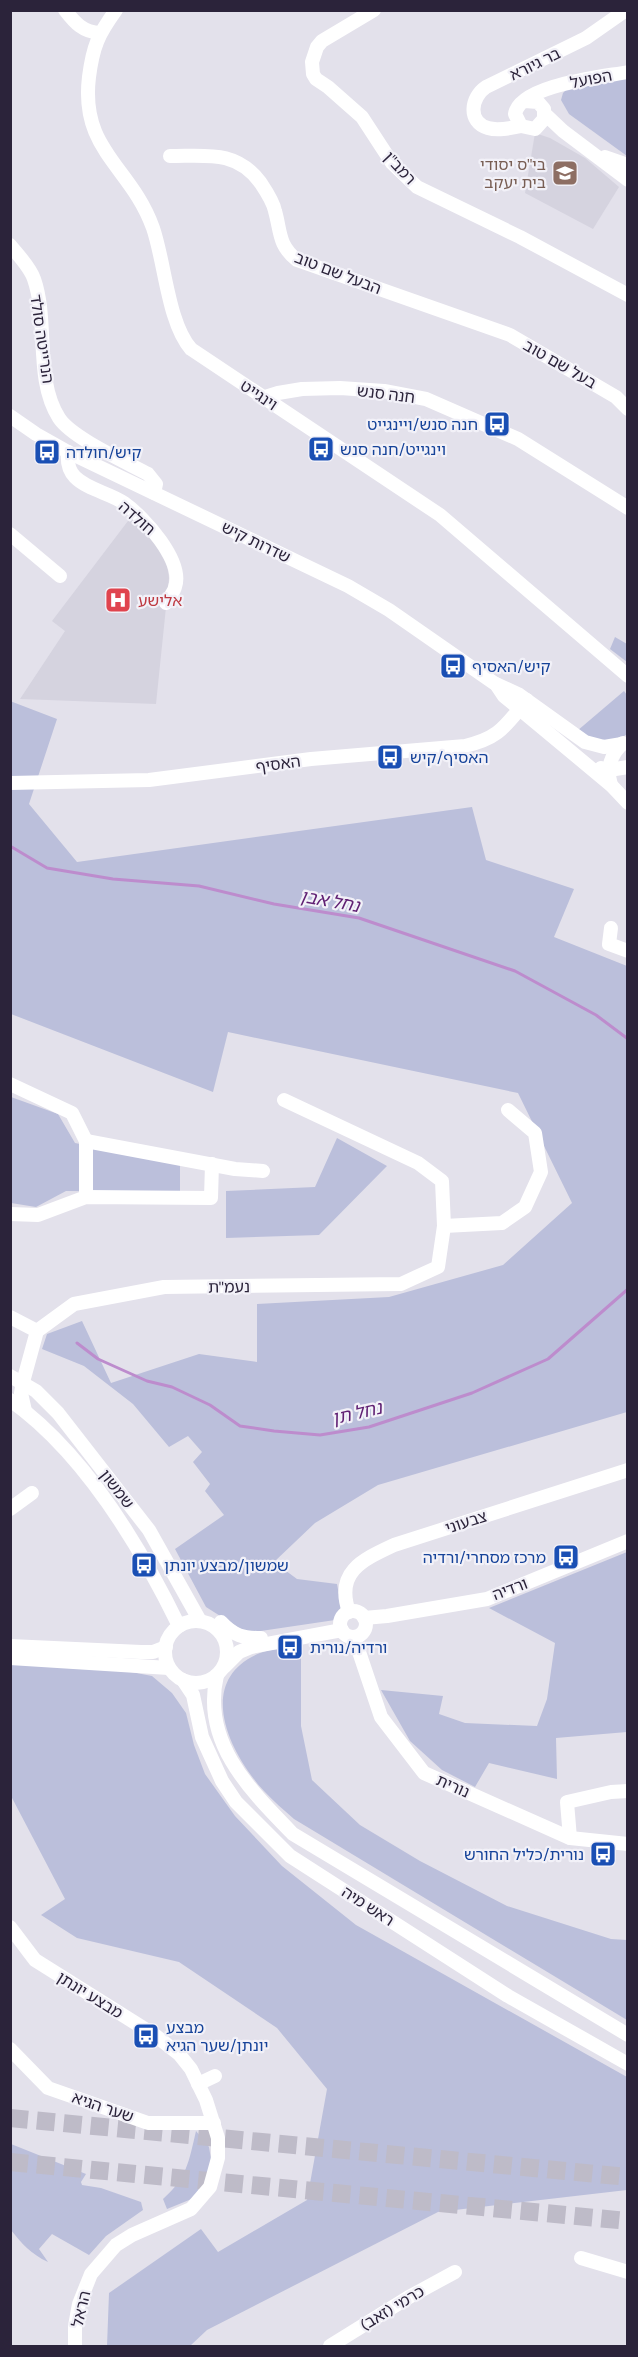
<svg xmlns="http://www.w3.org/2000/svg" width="638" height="2357" viewBox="0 0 638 2357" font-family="Karla,'Noto Sans Hebrew',sans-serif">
<rect width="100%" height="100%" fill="#e3e1eb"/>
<!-- built -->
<g fill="#d5d3df">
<polygon points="535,133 550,138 585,158 619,187 593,229 525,193"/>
<polygon points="131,517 153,538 166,557 169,578 156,704 20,699 65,631 52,621"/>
</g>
<!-- green -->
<g fill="#bbbfdb">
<polygon points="627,76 627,156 569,114 561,100 563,93 566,90"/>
<polygon points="615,637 627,644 627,662 610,649"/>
<path d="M 624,691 L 627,695 L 627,734 C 610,747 594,740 577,731 Z"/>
<polygon points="10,701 57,719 29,804 77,862 472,807 486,860 574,889 554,937 627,966 627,1412 378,1485 315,1523 274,1562 297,1579 337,1584 342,1611 335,1620 247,1633 206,1607 175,1549 224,1515 205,1491 210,1484 193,1462 202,1452 188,1436 169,1447 133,1404 84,1366 42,1349 47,1334 82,1321 111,1383 199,1354 257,1362 257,1304 389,1297 503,1265 572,1203 518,1093 228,1032 213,1092 11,1014"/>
<polygon points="11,1097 58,1114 75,1143 180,1164 180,1192 66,1191 36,1207 11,1203"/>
<polygon points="337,1138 387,1166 319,1235 226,1238 226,1191 315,1187"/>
<polygon points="627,1552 627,1732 556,1738 557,1779 489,1763 475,1787 442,1770 410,1741 381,1690 443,1696 439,1714 465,1723 537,1726 547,1699 555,1643 489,1608"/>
<path d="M 301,1647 L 301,1726 L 312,1780 L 360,1825 L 420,1861 L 507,1906 L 611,1939 L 627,1940 L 627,2020 L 294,1819 C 284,1810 273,1801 264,1791 C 229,1753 194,1680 260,1653 C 272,1648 288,1649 301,1647 Z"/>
<polygon points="10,1662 126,1671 152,1676 172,1693 186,1713 194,1745 205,1774 235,1816 282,1866 356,1925 627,2077 627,2190 438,2212 207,2330 190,2346 107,2346 109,2293 201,2229 218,2252 307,2200 327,2089 277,2028 179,1962 77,1938 41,1915 65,1899 11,1796"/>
<path d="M 196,2131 L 209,2147 L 211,2159 L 208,2172 L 194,2198 L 167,2209 L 163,2199 C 187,2178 189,2161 196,2131 Z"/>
<path d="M 11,2144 L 86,2174 L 81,2182 L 82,2185 L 101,2188 L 141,2202 L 143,2210 L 106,2236 L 89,2255 L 52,2234 L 39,2249 L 48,2262 C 31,2254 22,2244 11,2230 Z"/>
</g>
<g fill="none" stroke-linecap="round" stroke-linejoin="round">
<!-- stream -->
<g stroke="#bd8ccd" stroke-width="3">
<polyline points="10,846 47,868 113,879 199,886 274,904 359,918 515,971 596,1015 628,1039"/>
<polyline points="77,1343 98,1359 147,1381 172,1387 210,1405 240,1426 274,1431 320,1435 369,1427 472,1393 548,1359 628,1289"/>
</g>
<!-- highway-tunnel -->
<g stroke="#bebbc8" stroke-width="18" stroke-dasharray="18 9" stroke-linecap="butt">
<polyline points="10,2118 628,2177"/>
<polyline points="10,2162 628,2221"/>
</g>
<!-- minor -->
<g stroke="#fff" stroke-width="14">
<path d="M 65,10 C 75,23 83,32 100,33"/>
<path d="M 116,10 C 98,35 93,46 89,77 C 80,151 131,166 153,228 C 165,263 168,323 191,349 L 440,515 L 628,676"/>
<polyline points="374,10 322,41 317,47 312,62 313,74 316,79 328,87 362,117 392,163 417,187 520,237 628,295"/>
<path d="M 525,101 L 538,102 L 544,109 L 544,119 L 535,129 L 521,126 L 515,114 C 520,85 602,77 628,72"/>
<polyline points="545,114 563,131 628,180"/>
<path d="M 521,126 C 511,128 498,131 488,128 C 467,122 471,97 486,87 L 586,38 L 626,10"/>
<path d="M 170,156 C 206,156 236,150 260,182 C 266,191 273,201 275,211 C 281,232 278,245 297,260 L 510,335 L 616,397 L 628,409"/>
<polyline points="605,157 628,165"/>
<path d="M 10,245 C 18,255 30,267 34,279 C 49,322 34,379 59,418 C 72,438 126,462 148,474 L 156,484 L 154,493"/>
<polyline points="262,398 278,393 302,389 340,388 384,391 426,399 518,439 628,508"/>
<polyline points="10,416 36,434 68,452 348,586 389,610 494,683 518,694 585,742 604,747 622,744"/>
<path d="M 68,452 C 67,461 68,470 75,477 C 88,490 110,493 124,503 C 144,517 184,561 175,587 C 174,592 169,598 166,603"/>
<polyline points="10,534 60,576"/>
<polyline points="496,684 504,696 611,785 628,803"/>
<polyline points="601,768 609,770 628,767"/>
<path d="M 10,783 L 149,780 L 311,759 L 465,746 C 500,738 505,726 527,700"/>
<path d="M 611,785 C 606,769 611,754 623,743"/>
<polyline points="611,928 609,944 628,951"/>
<polyline points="10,1084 72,1113 86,1141 86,1197"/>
<polyline points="86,1141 235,1169 263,1171"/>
<polyline points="10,1214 38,1215 86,1197 211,1198 212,1164"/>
<polyline points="444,1226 502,1223 525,1207 541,1172 535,1133 508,1110"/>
<polyline points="10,1317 37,1331"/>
<polyline points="10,1376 36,1391 58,1413 149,1530 200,1621"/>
<path d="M 10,1400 C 85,1453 140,1546 179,1626"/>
<polyline points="25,1411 21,1393 23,1382 37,1331 74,1304 164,1287 401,1284 438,1267 444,1226 442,1181 418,1163 284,1100"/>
<polyline points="10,1509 32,1493"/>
<circle cx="353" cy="1624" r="13"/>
<path d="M 349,1612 C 335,1572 362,1560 394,1545 L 628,1470"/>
<polyline points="364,1618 387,1616 487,1599 628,1541"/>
<circle cx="196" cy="1652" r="31"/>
<path d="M 221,1622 C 234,1636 243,1638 261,1638"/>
<polyline points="354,1637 381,1717 424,1773 570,1838 628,1844"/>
<polyline points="10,1646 141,1652 153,1652 166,1647"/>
<polyline points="10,1658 169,1668"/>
<polyline points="224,1667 239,1652 251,1647 342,1630"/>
<path d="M 217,1675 C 201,1742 250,1790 293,1834 L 628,2035"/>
<polyline points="183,1680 193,1695 202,1737 222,1781 236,1802 290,1856 508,1996 628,2064"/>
<polyline points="570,1838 567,1802 611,1792 628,1791"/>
<polyline points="10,1927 35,1960 156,2036 179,2054 191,2069 206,2100 218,2138 218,2158 210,2187 191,2209 132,2235 116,2245 91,2274 79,2304 75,2326 75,2346"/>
<polyline points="10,2049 48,2088 148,2123 214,2123"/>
<polyline points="198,2084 215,2076"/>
<polyline points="581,2258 628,2272"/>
<polyline points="330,2346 409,2297 455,2272"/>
</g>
</g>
<!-- icons -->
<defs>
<symbol id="school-square" viewBox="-11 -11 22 22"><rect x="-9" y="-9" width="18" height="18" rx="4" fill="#8d6e63" stroke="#f2f1f8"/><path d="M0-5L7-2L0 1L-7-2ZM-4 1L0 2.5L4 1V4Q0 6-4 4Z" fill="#fff"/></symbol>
<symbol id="bus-square" viewBox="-11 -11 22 22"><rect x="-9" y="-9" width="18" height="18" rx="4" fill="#1a4fb4" stroke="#f2f1f8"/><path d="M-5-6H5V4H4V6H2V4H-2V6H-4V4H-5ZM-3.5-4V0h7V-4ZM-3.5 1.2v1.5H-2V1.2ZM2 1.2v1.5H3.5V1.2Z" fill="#fff"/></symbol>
<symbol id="hospital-square" viewBox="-11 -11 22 22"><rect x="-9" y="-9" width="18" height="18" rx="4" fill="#e0444e" stroke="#f2f1f8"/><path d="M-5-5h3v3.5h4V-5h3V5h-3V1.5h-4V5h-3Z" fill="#fff"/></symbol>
</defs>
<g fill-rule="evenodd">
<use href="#school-square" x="550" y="158" width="30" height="30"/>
<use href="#bus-square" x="482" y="409" width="30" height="30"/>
<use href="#bus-square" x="306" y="434" width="30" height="30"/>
<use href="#bus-square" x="32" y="437" width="30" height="30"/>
<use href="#hospital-square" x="103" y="585" width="30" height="30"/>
<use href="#bus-square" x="438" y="651" width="30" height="30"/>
<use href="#bus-square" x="375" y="742" width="30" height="30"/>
<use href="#bus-square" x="551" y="1542" width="30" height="30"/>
<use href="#bus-square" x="129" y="1550" width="30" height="30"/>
<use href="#bus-square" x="275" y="1632" width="30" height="30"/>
<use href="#bus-square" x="588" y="1839" width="30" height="30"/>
<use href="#bus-square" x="131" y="2021" width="30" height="30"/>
</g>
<g text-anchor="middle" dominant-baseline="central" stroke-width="4.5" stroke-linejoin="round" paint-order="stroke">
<!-- street labels -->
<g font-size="16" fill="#2b233a" stroke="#f2f1f8">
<text transform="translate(535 64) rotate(-26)">בר גיורא</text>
<text transform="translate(591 79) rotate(-11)">הפועל</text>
<text transform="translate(400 168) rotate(47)">רמב"ן</text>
<text transform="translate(338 273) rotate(21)">הבעל שם טוב</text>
<text transform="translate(42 339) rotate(82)">הנרייטה סולד</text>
<text transform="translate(560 364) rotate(30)">בעל שם טוב</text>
<text transform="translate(386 394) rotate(7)">חנה סנש</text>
<text transform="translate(259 395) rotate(34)">וינגייט</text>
<text transform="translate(137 518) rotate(41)">חולדה</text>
<text transform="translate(256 542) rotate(26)">שדרות קיש</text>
<text transform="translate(278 764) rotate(-8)">האסיף</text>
<text transform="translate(229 1287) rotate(-1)">נעמ"ת</text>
<text transform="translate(117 1489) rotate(52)">שמשון</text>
<text transform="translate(466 1522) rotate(-18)">צבעוני</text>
<text transform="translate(510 1589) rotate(-21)">ורדיה</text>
<text transform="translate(453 1786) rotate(24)">נורית</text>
<text transform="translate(368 1906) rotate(33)">ראש מיה</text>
<text transform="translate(90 1995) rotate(32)">מבצע יונתן</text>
<text transform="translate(103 2107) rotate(19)">שער הגיא</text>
<text transform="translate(392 2308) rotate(-31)">כרמי (זאב)</text>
<text transform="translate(81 2309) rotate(-77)">הראל</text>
</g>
<!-- education labels -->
<g font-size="16" fill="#785e54" stroke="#f2f1f8" text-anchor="end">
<text x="546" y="164">בי"ס יסודי<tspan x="546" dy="18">בית יעקב</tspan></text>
</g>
<!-- transit labels -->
<g font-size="16" fill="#164399" stroke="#f2f1f8" text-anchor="start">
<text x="478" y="424" text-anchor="end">חנה סנש/ויינגייט</text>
<text x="340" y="449">וינגייט/חנה סנש</text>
<text x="66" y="452">קיש/חולדה</text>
<text x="472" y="666">קיש/האסיף</text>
<text x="410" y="757">האסיף/קיש</text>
<text x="546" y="1557" text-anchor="end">מרכז מסחרי/ורדיה</text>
<text x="164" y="1565">שמשון/מבצע יונתן</text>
<text x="310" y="1647">ורדיה/נורית</text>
<text x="584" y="1854" text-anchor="end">נורית/כליל החורש</text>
<text x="166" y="2027">מבצע<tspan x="166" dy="18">יונתן/שער הגיא</tspan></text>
</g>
<!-- health labels -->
<g font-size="16" fill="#be3a42" stroke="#f2f1f8" text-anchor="start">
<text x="138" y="600">אלישע</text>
</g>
<!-- water labels -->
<g font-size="18" font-style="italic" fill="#602073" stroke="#f2f1f8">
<text transform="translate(330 901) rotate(10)">נחל אבן</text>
<text transform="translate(357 1413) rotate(-13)">נחל תן</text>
</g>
</g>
<!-- border -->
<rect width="638" height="2357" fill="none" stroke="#2b233a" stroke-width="24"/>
</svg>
